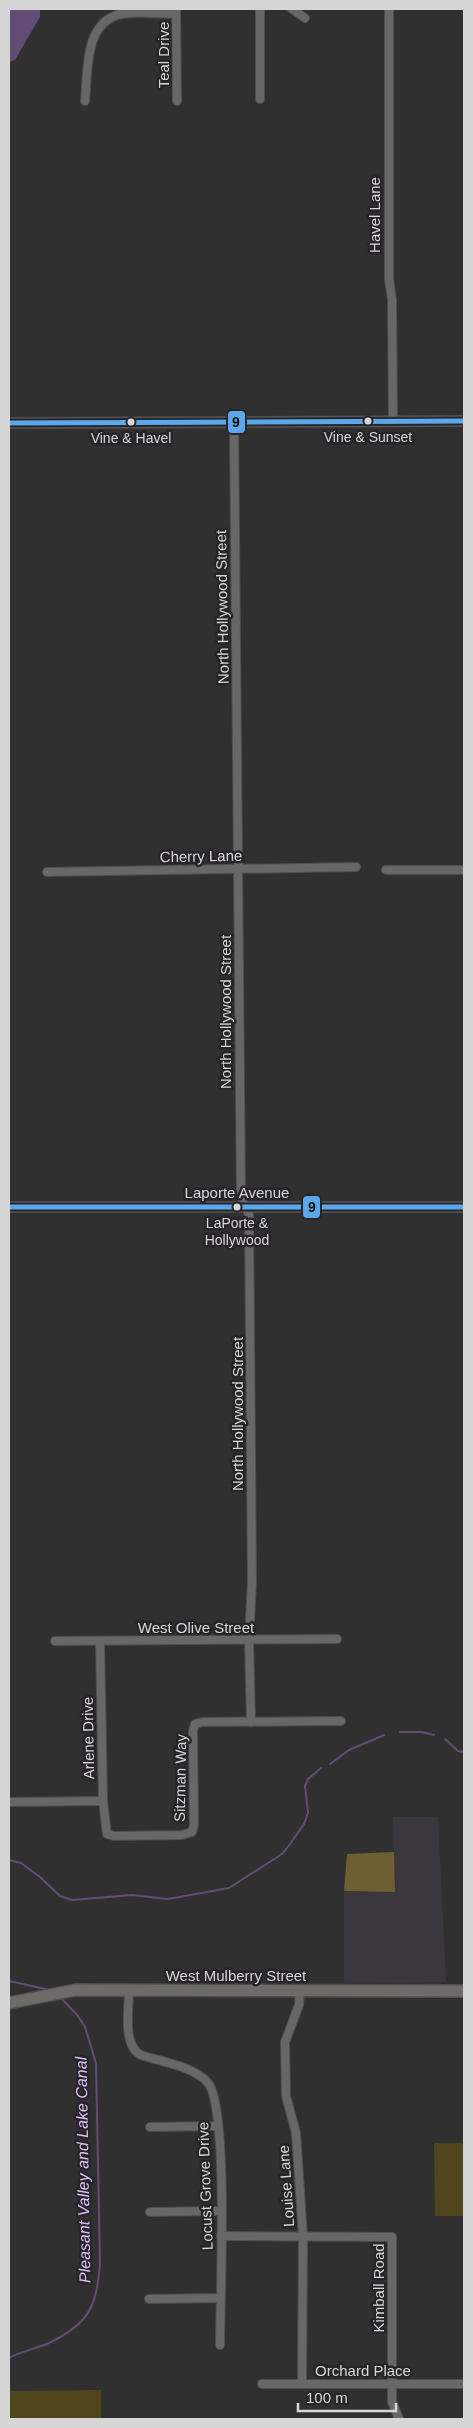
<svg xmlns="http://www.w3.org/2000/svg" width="473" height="2428" viewBox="0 0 473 2428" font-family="Helvetica,sans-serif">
<rect width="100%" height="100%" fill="#303031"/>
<!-- built -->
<polygon fill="#3a373e" points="393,1817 438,1817 446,1982 344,1983 344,1891 395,1892"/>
<!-- green -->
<g fill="#50451d">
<polygon points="434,2143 464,2143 464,2216 435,2216"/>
<polygon points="101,2390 101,2419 9,2419 9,2391"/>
</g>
<!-- forest -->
<polygon fill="#6c6033" points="394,1852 395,1892 344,1891 347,1854"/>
<!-- water -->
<polygon fill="#614d74" points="9,9 40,9 40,17 15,60 9,62"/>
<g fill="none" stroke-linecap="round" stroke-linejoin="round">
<!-- stream -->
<g stroke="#614d74" stroke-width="2">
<polyline points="400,1732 422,1732 434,1735"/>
<polyline points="445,1739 458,1751 464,1752"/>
<polyline points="330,1764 349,1750 384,1735"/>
<polyline points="9,1860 21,1863 40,1877 60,1896 72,1900 132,1895 168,1899 229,1888 282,1854 290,1844 304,1824 308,1813 305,1786 308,1779 321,1768"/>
<polyline points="9,1981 50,1990"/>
<path d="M 9,2358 C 21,2351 36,2349 49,2343 C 90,2323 96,2307 100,2264 L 96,2063 L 85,2027 L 78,2016 L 60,1997"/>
</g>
<defs>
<g id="street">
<polyline points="292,9 305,18"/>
<polyline points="389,9 389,280 392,299 393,421"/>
<polyline points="176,10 177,101"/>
<polyline points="260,99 260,9"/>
<path d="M 85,101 C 88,71 84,22 121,14 C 139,11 159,14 176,14"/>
<polyline points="234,422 241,1197 249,1215 252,1581 249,1640 251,1722"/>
<polyline points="386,870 464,870"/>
<polyline points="47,872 356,867"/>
<polyline points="55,1641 337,1639"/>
<polyline points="100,1641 103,1801 107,1834 114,1836 182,1835 192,1832 194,1825 193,1731 195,1724 202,1722 341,1721"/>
<polyline points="9,1802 103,1801"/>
<path d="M 129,1990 C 129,2009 122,2045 141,2055 C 161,2062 194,2066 208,2083 C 229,2109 220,2300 220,2345"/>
<polyline points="300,1990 299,2005 285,2042 286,2096 296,2133 303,2236 302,2384"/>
<polyline points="150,2127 218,2126"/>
<polyline points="150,2212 221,2211"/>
<polyline points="221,2236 392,2237 392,2402 399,2419"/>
<polyline points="149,2299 220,2298"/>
<polyline points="262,2384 464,2384"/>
</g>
<g id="secondary">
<polyline points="9,423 464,421"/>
<polyline points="9,1207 464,1207"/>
</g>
<polyline id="primary" points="9,2003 75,1990 464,1991"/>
</defs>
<!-- street casing -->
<use href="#street" stroke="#4e4e4f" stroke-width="10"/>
<!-- secondary casing -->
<use href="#secondary" stroke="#4e4e4f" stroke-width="12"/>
<!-- primary casing -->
<use href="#primary" stroke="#4e4e4f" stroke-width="14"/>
<!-- street -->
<use href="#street" stroke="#676768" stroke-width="8"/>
<!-- secondary -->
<use href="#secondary" stroke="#676768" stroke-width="10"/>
<!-- primary -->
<use href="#primary" stroke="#6c6b66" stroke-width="11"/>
<defs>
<g id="bus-1">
<polyline points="9,423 464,421"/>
<polyline points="9,1207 464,1207"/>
</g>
</defs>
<!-- bus-1 casing -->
<use href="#bus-1" stroke="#272528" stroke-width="9"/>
<!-- bus-1 -->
<use href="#bus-1" stroke="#5aa8eb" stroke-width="5"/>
</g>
<!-- markers -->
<g fill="#d7d6d7" stroke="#272528" stroke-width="2">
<circle cx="368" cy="421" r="4.5"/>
<circle cx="131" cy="422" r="4.5"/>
<circle cx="237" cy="1207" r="4.5"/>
</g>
<g text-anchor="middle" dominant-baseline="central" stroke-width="5" stroke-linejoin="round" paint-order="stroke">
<!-- bus labels -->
<g font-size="14" fill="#d7d6d7" stroke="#272528">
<text x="368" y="437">Vine &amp; Sunset</text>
<text x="131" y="438">Vine &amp; Havel</text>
<text x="237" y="1223">LaPorte &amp;<tspan x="237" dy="17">Hollywood</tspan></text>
</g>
<!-- street labels -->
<g font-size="15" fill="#d7d6d7" stroke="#272528">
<text transform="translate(163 55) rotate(-90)">Teal Drive</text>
<text transform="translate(374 215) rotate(-90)">Havel Lane</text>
<text transform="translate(222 607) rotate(-91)">North Hollywood Street</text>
<text transform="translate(201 856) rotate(-1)">Cherry Lane</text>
<text transform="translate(225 1012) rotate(-90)">North Hollywood Street</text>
<text x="237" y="1192">Laporte Avenue</text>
<text transform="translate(237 1414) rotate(-90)">North Hollywood Street</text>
<text x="196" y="1627">West Olive Street</text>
<text transform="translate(88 1738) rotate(-91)">Arlene Drive</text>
<text transform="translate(180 1778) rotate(-89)">Sitzman Way</text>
<text x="236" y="1975">West Mulberry Street</text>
<text transform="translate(205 2186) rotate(-92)">Locust Grove Drive</text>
<text transform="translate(286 2186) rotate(-94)">Louise Lane</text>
<text transform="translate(378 2288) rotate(-90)">Kimball Road</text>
<text x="363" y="2370">Orchard Place</text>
</g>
<!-- water labels -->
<g font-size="16" font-style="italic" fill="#dcc0f8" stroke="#272528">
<text transform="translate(83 2170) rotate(-91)">Pleasant Valley and Lake Canal</text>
</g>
</g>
<g stroke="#272528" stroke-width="2">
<rect x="227" y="410" width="19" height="24" rx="5" fill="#5aa8eb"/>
<rect x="302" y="1195" width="19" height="24" rx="5" fill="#5aa8eb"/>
</g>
<g font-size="14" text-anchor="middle" font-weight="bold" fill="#111">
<text x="236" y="427">9</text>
<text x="312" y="1212">9</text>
</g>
<!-- border -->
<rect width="473" height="2428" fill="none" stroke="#d7d6d7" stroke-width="20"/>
<!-- scale -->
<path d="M298 2403v8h98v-8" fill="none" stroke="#d7d6d7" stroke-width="2.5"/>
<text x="306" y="2403" font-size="15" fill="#d7d6d7" stroke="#272528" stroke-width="4" paint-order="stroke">100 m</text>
</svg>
